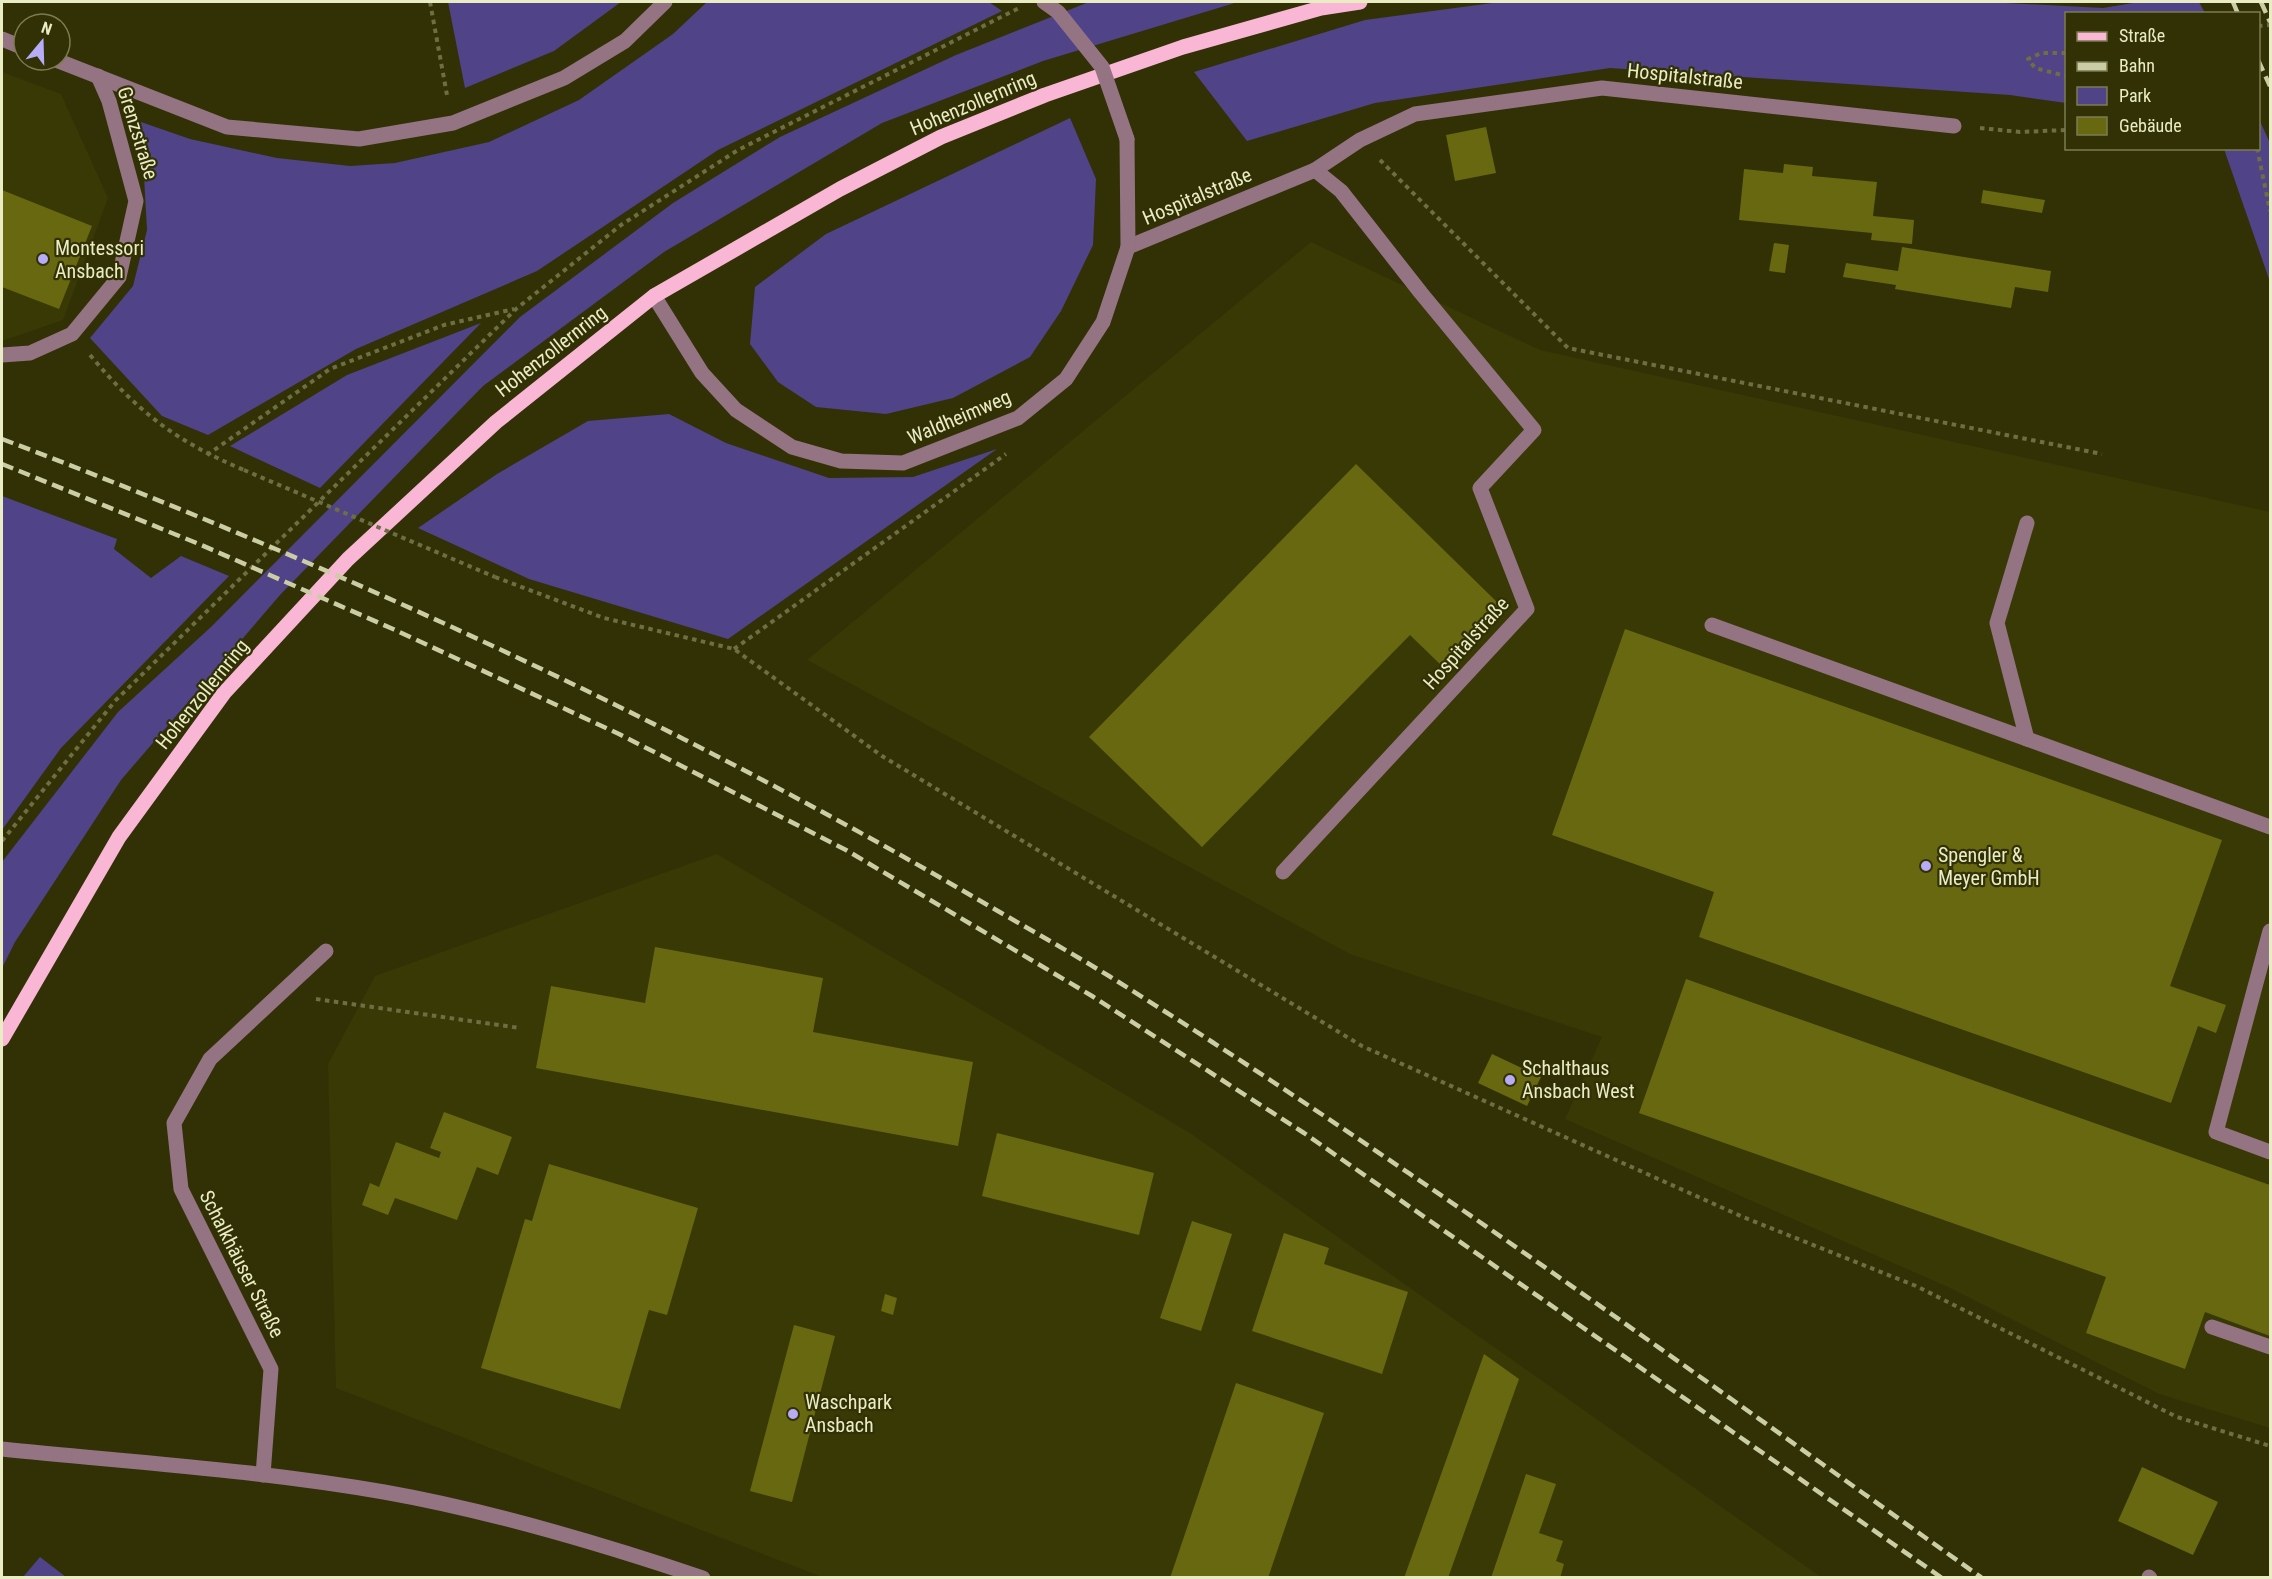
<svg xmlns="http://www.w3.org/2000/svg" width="2272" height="1579" viewBox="0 0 2272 1579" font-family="'Roboto Condensed',sans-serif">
<rect width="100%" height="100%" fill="#313105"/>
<!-- built -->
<g fill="#393906">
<polygon points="2,72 61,94 108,198 63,320 2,341"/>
<polygon points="1311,242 1540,350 2270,512 2270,1428 2159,1394 1948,1287 1565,1119 1602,1037 1350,954 807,660"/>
<polygon points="717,854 1190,1133 1821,1577 822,1577 336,1388 328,1064 375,976"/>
</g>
<!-- green -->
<g fill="#504387">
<polygon points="448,2 621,2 554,51 465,88"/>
<polygon points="707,2 989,2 1002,11 718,150 537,271 356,349 208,435 162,416 90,338 133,286 147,230 141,122 190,139 277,158 350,166 395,163 489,142 579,100 673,34"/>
<polygon points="1089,2 1238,2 1043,61 882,123 664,252 483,386 280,595 121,780 15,942 2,968 2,862 118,712 211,627 520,317 673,203 780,137 956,55"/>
<polygon points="1500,2 1987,2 2103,8 2139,2 2199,2 2205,13 2066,14 2066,103 2010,95 1610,68 1375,103 1247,141 1194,72 1365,20"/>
<polygon points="1070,118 1096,179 1093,245 1061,311 1030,357 953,398 886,414 816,407 778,382 750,344 755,287 826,234"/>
<polygon points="2259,119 2270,143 2270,282 2224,149 2258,148"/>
<polygon points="481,323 320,488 230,446 347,375"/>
<polygon points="669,414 726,443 829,478 913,477 997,449 728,639 529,579 418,528 497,474 588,421"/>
<polygon points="2,496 117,539 114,549 151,578 181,556 229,576 61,748 2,830"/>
<polygon points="40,1557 66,1577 23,1577"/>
</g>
<!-- building -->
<g fill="#686810">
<polygon points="1486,127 1496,173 1455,181 1446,135"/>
<polygon points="1784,164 1813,167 1812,176 1877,182 1873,216 1914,220 1912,244 1871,240 1872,233 1739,220 1744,169 1783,173"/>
<polygon points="2,190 92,226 59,309 2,287"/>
<polygon points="1983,190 2045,200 2042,213 1981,203"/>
<polygon points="1774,243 1789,245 1785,273 1769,271"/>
<polygon points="1902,247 2051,271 2048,292 2015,287 2011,308 1895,289 1896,285 1843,277 1846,263 1898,271"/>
<polygon points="1356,464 1502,607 1443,667 1410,635 1202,847 1089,737"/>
<polygon points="1625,629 2222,840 2170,986 2226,1005 2216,1033 2198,1026 2171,1103 1699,937 1714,892 1552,835"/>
<polygon points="655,947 823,978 813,1032 973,1062 958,1146 536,1068 551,986 645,1003"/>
<polygon points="1686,979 2270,1185 2270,1336 2205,1312 2185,1369 2086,1333 2106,1277 1639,1113"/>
<polygon points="1492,1054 1541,1077 1527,1106 1478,1083"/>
<polygon points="444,1112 512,1137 498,1175 477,1167 457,1220 395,1198 388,1215 362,1205 370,1183 379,1187 396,1142 439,1158 441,1152 430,1148"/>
<polygon points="997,1133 1154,1173 1139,1235 982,1196"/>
<polygon points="549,1164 698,1208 667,1315 649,1310 620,1409 481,1368 525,1219 532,1221"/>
<polygon points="1192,1221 1232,1234 1201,1331 1160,1318"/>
<polygon points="1284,1233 1329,1248 1324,1264 1408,1292 1382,1374 1252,1331"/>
<polygon points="885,1294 897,1298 893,1315 881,1311"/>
<polygon points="794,1325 835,1336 792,1502 750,1491"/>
<polygon points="1484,1354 1519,1379 1448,1578 1404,1578"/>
<polygon points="1236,1383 1324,1413 1268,1578 1170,1578"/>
<polygon points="2142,1467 2218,1502 2193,1555 2118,1521"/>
<polygon points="1526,1474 1556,1484 1539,1533 1563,1541 1556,1561 1564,1564 1560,1578 1491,1578"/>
</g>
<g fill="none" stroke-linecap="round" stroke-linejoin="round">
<!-- path -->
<g stroke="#6d6e43" stroke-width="4" stroke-dasharray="4.5 4.5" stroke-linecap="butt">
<polyline points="430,2 447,95"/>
<polyline points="2258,26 2270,25"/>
<polyline points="2066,53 2041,53 2028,59 2035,68 2066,76"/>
<polyline points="1980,128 2020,132 2066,130"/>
<polyline points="2257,148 2270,211"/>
<polyline points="1380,160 1568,348 2102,454"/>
<path d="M 90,355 C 138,412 175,441 244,470"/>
<polyline points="207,455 330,369 444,325 514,309"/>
<polyline points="495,577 604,618 734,649 882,756 1362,1046 1743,1217 1916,1286 2177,1417 2270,1446"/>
<polyline points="734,649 1006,454"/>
<polyline points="2,841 115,701 516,309 621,225 738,150 1019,8"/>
<polyline points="316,999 520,1028"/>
</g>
<!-- minor -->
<g stroke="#947382" stroke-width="15">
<polyline points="2,39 24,48"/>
<polyline points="56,60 227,127 359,139 453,123 564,78 625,41 665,2"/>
<polyline points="1128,247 1315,170 1360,140 1415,114 1602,88 1954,126"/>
<polyline points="654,296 702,373 736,410 792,447 841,461 903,463 1018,418 1066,379 1103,322 1128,247 1127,139"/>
<polyline points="2,355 30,353 72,334 119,277 136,201 109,101 98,76"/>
<polyline points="2027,523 1997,623 2027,739"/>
<polyline points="1712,625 2270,827"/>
<polyline points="1283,872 1527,609 1480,488 1534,430 1421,293 1341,191 1315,170"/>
<polyline points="2270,931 2216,1132 2270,1152"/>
<polyline points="2212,1327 2270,1347"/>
<path d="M 2,1449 C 129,1462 258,1470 384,1492 C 492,1511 599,1543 703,1578"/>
<polyline points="263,1475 271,1369 181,1189 174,1123 210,1059 326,951"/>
<polyline points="2149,1577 2150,1578"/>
</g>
<!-- major -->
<polyline stroke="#fab6d5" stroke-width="15" points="2,1039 119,837 224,693 348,559 496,422 654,296 840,189 941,137 1045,95 1183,47 1321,8 1360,2"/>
<!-- rail -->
<g stroke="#cbcda4" stroke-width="4.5" stroke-dasharray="12 6" stroke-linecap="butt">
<polyline points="2233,2 2238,14"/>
<polyline points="2261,2 2270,22"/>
<polyline points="2258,60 2270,86"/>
<path d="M 2,439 C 331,564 654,712 960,889 C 1009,918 1060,946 1109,976 C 1408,1164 1694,1373 1982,1578"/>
<polyline points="2,464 199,544 393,629 619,734 846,850 1092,996 1304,1133 1942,1578"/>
</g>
<!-- path-bridge -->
<polyline stroke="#6d6e43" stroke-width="4" stroke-dasharray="4.5 4.5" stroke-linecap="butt" points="244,470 495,577"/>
<!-- minor-bridge -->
<polyline stroke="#947382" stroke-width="15" points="1044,2 1058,12 1102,67 1127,139"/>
</g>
<!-- markers -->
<g fill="#b6acf8" stroke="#313105" stroke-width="2">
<circle cx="43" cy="259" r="6"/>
<circle cx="1926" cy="866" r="6"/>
<circle cx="1510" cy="1080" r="6"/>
<circle cx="793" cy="1414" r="6"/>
</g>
<g text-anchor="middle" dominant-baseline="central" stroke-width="4.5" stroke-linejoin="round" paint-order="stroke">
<!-- street labels -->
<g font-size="20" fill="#eaecc4" stroke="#313105">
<text transform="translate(1685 76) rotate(6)">Hospitalstraße</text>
<text transform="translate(973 103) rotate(-23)">Hohenzollernring</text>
<text transform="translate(138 133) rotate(73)">Grenzstraße</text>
<text transform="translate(1197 196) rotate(-23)">Hospitalstraße</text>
<text transform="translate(551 351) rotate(-38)">Hohenzollernring</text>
<text transform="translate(959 417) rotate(-23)">Waldheimweg</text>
<text transform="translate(1466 643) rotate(-48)">Hospitalstraße</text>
<text transform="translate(202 694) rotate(-51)">Hohenzollernring</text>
<text transform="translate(242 1264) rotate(63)">Schalkhäuser Straße</text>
</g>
<!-- poi labels -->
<g font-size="20" fill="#eaecc4" stroke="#313105" text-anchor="start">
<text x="55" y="248">Montessori<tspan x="55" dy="23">Ansbach</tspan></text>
<text x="1938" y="855">Spengler &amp;<tspan x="1938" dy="23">Meyer GmbH</tspan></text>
<text x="1522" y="1068">Schalthaus<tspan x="1522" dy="23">Ansbach West</tspan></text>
<text x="805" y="1402">Waschpark<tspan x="805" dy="23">Ansbach</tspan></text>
</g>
</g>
<!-- border -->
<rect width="2272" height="1579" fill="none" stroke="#eaecc4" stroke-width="6"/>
<!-- legend -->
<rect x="2065" y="12" width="195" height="138" fill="#313105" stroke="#7b7c51" stroke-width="1.5"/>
<rect x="2077" y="32" width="30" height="9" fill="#fab6d5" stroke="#7b7c51" stroke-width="1.5"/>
<text x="2119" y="42" font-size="18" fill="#eaecc4">Straße</text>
<rect x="2077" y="62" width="30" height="9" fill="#cbcda4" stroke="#7b7c51" stroke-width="1.5"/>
<text x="2119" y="72" font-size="18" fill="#eaecc4">Bahn</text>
<rect x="2077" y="87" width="30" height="18" fill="#504387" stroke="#7b7c51" stroke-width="1.5"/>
<text x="2119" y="102" font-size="18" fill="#eaecc4">Park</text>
<rect x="2077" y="117" width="30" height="18" fill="#686810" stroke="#7b7c51" stroke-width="1.5"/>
<text x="2119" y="132" font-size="18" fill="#eaecc4">Gebäude</text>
<!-- north arrow -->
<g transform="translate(42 42) rotate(19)"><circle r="28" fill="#313105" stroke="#7b7c51" stroke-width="1.5"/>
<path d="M0-4.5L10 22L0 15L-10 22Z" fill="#b6acf8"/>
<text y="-9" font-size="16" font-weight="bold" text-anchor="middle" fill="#eaecc4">N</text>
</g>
</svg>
